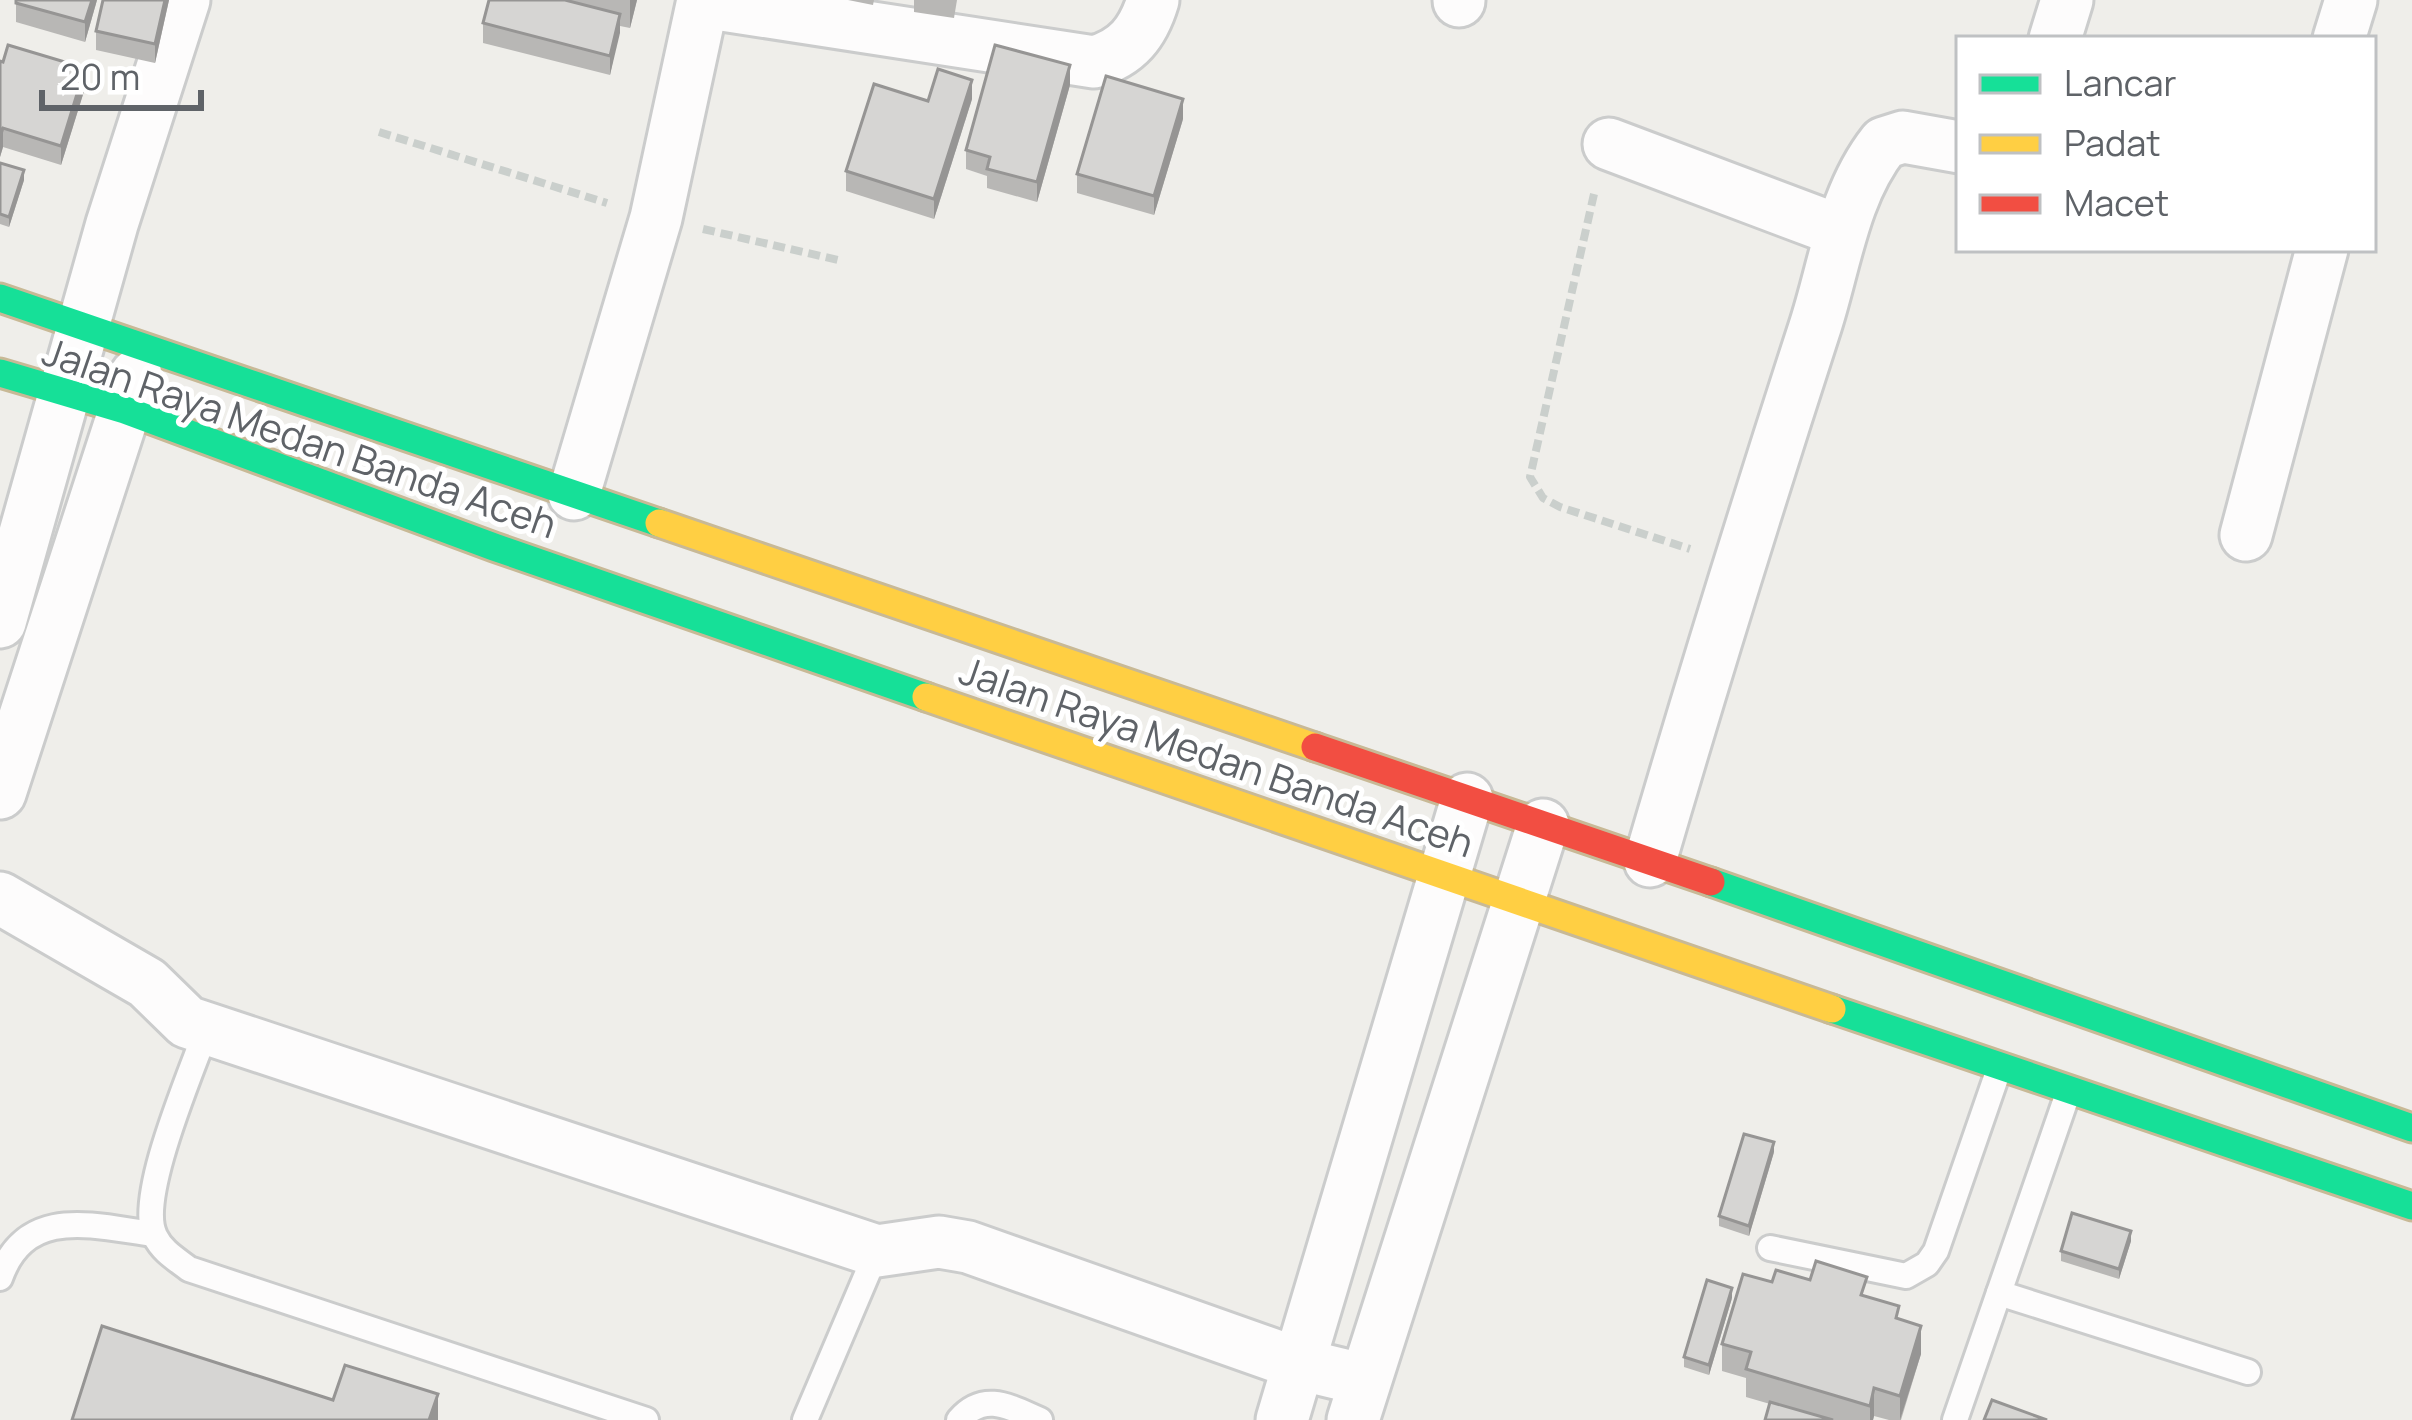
<svg xmlns="http://www.w3.org/2000/svg" width="2412" height="1420" viewBox="0 0 2412 1420" font-family="Manrope,sans-serif">
<rect width="100%" height="100%" fill="#efeeea"/>
<g fill="none" stroke-linecap="round" stroke-linejoin="round">
<defs>
<g id="lane">
<path d="M 207,1028 C 192,1071 136,1198 155,1236 C 162,1251 176,1259 189,1269 L 646,1420"/>
<polyline points="1770,1248 1906,1276 1927,1264 1936,1251 2000,1066"/>
<path d="M 0,1278 C 26,1205 93,1226 153,1234"/>
<polyline points="1999,1293 2248,1372"/>
<polyline points="805,1420 877,1251"/>
<path d="M 959,1420 C 984,1391 1010,1407 1040,1420"/>
<polyline points="1955,1420 2068,1093"/>
</g>
<g id="street">
<polyline points="1459,1 1459,0"/>
<path d="M 703,2 L 1094,62 C 1127,53 1143,33 1153,0"/>
<polyline points="2055,39 2067,0"/>
<polyline points="2339,39 2351,0"/>
<polyline points="1609,144 1840,231"/>
<polyline points="574,494 656,218 703,0"/>
<polyline points="2246,535 2322,249"/>
<polyline points="0,622 112,224 184,0"/>
<polyline points="0,793 136,375"/>
<path d="M 1650,861 C 1702,683 1757,506 1814,330 C 1835,267 1842,196 1884,143 L 1903,137 L 1959,147"/>
<polyline points="0,898 147,983 187,1022 877,1251 939,1242 968,1247 1299,1364 1365,1380"/>
<polyline points="1282,1420 1467,799"/>
<polyline points="1353,1420 1543,825"/>
</g>
<g id="fast">
<polyline points="0,298 659,523"/>
<polyline points="0,373 125,410 494,547 926,697"/>
<polyline points="1711,882 2412,1128"/>
<polyline points="1832,1009 2412,1206"/>
</g>
<g id="slow">
<polyline points="659,523 1315,747"/>
<polyline points="926,697 1832,1009"/>
</g>
<polyline id="jam" points="1315,747 1711,882"/>
</defs>
<!-- lane casing -->
<use href="#lane" stroke="#cbcccc" stroke-width="30"/>
<!-- street casing -->
<use href="#street" stroke="#cbcccc" stroke-width="57"/>
<!-- fast casing -->
<use href="#fast" stroke="#c8b996" stroke-width="33"/>
<!-- slow casing -->
<use href="#slow" stroke="#c8b996" stroke-width="33"/>
<!-- jam casing -->
<use href="#jam" stroke="#c8b996" stroke-width="33"/>
<!-- path -->
<g stroke="#cacfcc" stroke-width="8" stroke-dasharray="12 6" stroke-linecap="butt">
<polyline points="379,132 607,203"/>
<polyline points="1594,194 1530,477 1543,498 1560,507 1690,549"/>
<polyline points="703,229 838,260"/>
</g>
<!-- lane -->
<use href="#lane" stroke="#fdfcfc" stroke-width="24"/>
<!-- street -->
<use href="#street" stroke="#fdfcfc" stroke-width="51"/>
<!-- fast -->
<use href="#fast" stroke="#16e098" stroke-width="27"/>
<!-- slow -->
<use href="#slow" stroke="#ffcf43" stroke-width="27"/>
<!-- jam -->
<use href="#jam" stroke="#f24e42" stroke-width="27"/>
</g>
<!-- wall -->
<g fill="#b8b7b5">
<polygon points="16,0 97,0 85,42 16,22"/>
<polygon points="103,0 169,0 155,63 96,50 96,31"/>
<polygon points="489,0 637,0 630,28 620,26 610,75 483,43 483,23"/>
<polygon points="848,0 874,0 873,5"/>
<polygon points="914,0 957,0 954,18 914,12"/>
<polygon points="0,61 85,88 61,165 3,147 0,157"/>
<polygon points="1070,85 1037,202 987,188 987,176 966,169 966,150"/>
<polygon points="972,99 934,219 846,191 846,171 928,101"/>
<polygon points="1183,119 1154,215 1077,193 1077,174"/>
<polygon points="0,163 24,180 9,227 0,224"/>
<polygon points="1774,1152 1749,1236 1719,1226 1719,1216"/>
<polygon points="2131,1241 2119,1279 2061,1261 2061,1251"/>
<polygon points="1772,1282 1867,1297 1899,1319 1921,1354 1901,1420 1889,1420 1874,1416 1873,1420 1765,1420 1770,1404 1746,1397 1746,1378 1722,1371 1722,1344"/>
<polygon points="1732,1298 1709,1375 1684,1367 1684,1357"/>
</g>
<!-- shaded-wall -->
<g fill="#969594">
<polygon points="92,0 97,0 85,42 85,22"/>
<polygon points="165,0 169,0 155,63 155,44"/>
<polygon points="630,0 637,0 630,28"/>
<polygon points="620,14 620,33 610,75 610,56"/>
<polygon points="1070,65 1070,85 1037,202 1037,182"/>
<polygon points="85,68 85,88 61,165 61,146"/>
<polygon points="972,80 972,99 934,219 934,199"/>
<polygon points="1183,99 1183,119 1154,215 1154,196"/>
<polygon points="3,128 3,147 0,157 0,137"/>
<polygon points="24,170 24,180 9,227 9,217"/>
<polygon points="1774,1142 1774,1152 1749,1236 1749,1226"/>
<polygon points="2131,1231 2131,1241 2119,1279 2119,1269"/>
<polygon points="1732,1288 1732,1298 1709,1375 1709,1365"/>
<polygon points="1921,1326 1921,1354 1900,1420 1900,1396"/>
<polygon points="1874,1388 1874,1416 1873,1420 1870,1420 1870,1406"/>
<polygon points="438,1394 438,1420 429,1420"/>
</g>
<!-- building -->
<g fill="#d6d5d3" stroke="#969594" stroke-width="3">
<polygon points="16,0 92,0 85,22 16,3"/>
<polygon points="103,0 165,0 155,44 96,31"/>
<polygon points="489,0 565,0 620,14 610,56 483,23"/>
<polygon points="8,45 85,68 61,146 3,128 0,137 0,61 3,62"/>
<polygon points="995,45 1070,65 1037,182 987,169 990,157 966,150"/>
<polygon points="938,69 972,80 934,199 846,171 874,84 928,101"/>
<polygon points="1106,76 1183,99 1154,196 1077,174"/>
<polygon points="0,163 24,170 9,217 0,214"/>
<polygon points="1744,1134 1774,1142 1749,1226 1719,1216"/>
<polygon points="2072,1213 2131,1231 2119,1269 2061,1251"/>
<polygon points="1816,1261 1867,1277 1861,1295 1899,1306 1896,1318 1921,1326 1900,1396 1874,1388 1870,1406 1746,1369 1751,1352 1722,1344 1743,1274 1772,1282 1776,1270 1810,1280"/>
<polygon points="1707,1280 1732,1288 1709,1365 1684,1357"/>
<polygon points="102,1326 333,1400 345,1365 438,1394 429,1420 72,1420"/>
<polygon points="1992,1400 2047,1420 1984,1420"/>
<polygon points="1770,1402 1833,1420 1765,1420"/>
</g>
<g text-anchor="middle" dominant-baseline="central" stroke-width="10" stroke-linejoin="round" paint-order="stroke">
<!-- street labels -->
<g font-size="39" fill="#5f6368" stroke="#fff">
<text transform="translate(300 437) rotate(19)">Jalan Raya Medan Banda Aceh</text>
<text transform="translate(1217 756) rotate(19)">Jalan Raya Medan Banda Aceh</text>
</g>
</g>
<!-- legend -->
<rect x="1956" y="36" width="420" height="216" fill="#ffffff" stroke="#bfc1c3" stroke-width="3"/>
<rect x="1980" y="75" width="60" height="18" fill="#16e098" stroke="#bfc1c3" stroke-width="3"/>
<text x="2064" y="96" font-size="36" fill="#5f6368">Lancar</text>
<rect x="1980" y="135" width="60" height="18" fill="#ffcf43" stroke="#bfc1c3" stroke-width="3"/>
<text x="2064" y="156" font-size="36" fill="#5f6368">Padat</text>
<rect x="1980" y="195" width="60" height="18" fill="#f24e42" stroke="#bfc1c3" stroke-width="3"/>
<text x="2064" y="216" font-size="36" fill="#5f6368">Macet</text>
<!-- scale -->
<path d="M42 90v18h159v-18" fill="none" stroke="#5f6368" stroke-width="6"/>
<text x="60" y="90" font-size="36" fill="#5f6368" stroke="#ffffff" stroke-width="9" paint-order="stroke">20 m</text>
</svg>
